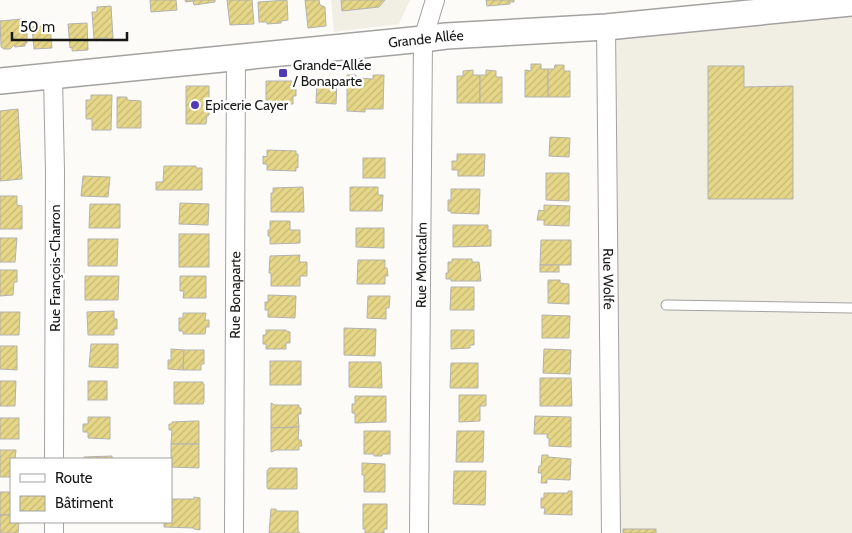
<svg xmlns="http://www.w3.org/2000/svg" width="852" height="533" viewBox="0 0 852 533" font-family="Cabin,sans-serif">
<defs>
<pattern id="building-hatch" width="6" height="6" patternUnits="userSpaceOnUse" patternTransform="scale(1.25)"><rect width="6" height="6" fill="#e6d788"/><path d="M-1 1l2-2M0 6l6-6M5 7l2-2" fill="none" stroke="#c5b875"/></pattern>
</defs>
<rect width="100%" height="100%" fill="#fcfbf8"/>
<!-- built -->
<g fill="#f1efe4">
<polygon points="331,0 410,0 399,24 334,32"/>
<polygon points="852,13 852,533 615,533 615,33"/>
</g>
<!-- building -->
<g fill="url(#building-hatch)" stroke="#b3b2af">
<polygon points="150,0 176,0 177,10 151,12"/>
<polygon points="185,0 215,0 215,2 194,5 193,1 186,2"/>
<polygon points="227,0 252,0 254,24 230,25"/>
<polygon points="287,0 288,20 281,21 281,23 267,24 267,22 259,22 258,2"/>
<polygon points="305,0 319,0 320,5 325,7 326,26 308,28"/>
<polygon points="341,0 385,0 379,7 342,11"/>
<polygon points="486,0 514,0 514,2 510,2 510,4 487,6"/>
<polygon points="111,6 113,38 109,40 108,38 100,38 99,40 96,41 94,39 92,12 97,12 97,7"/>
<polygon points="22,19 23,34 27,33 27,43 25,43 25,46 15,47 14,45 10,49 4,49 1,47 0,21"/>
<polygon points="87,23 88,50 72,51 72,47 70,48 68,24"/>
<polygon points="50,25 52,48 34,49 32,27"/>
<polygon points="531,64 541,64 541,69 548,69 548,97 525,97 525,70 531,71"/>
<polygon points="555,65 564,65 564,71 570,71 570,97 548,97 548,69 554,69"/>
<polygon points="708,66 744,66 744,87 793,86 793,199 708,199"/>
<polygon points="473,70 473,75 480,75 480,103 457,103 457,76 463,76 463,71"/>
<polygon points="486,70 496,71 496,77 502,77 502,103 480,103 480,75 486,75"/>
<polygon points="347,75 356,75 356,78 373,79 373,75 384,75 383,109 365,109 365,112 347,111"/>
<polygon points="266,81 292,81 292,89 296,89 296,96 293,96 293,104 266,104"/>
<polygon points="317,81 337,82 336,104 316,103"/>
<polygon points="186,86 209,86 209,115 207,116 206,124 186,124"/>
<polygon points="91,95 112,95 111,130 92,130 92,119 86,119 86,100 91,100"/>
<polygon points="117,97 127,97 127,100 141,101 141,128 117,128"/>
<polygon points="18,109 22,179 0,181 0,111"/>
<polygon points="550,137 570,138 569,157 549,156"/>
<polygon points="267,150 296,151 296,154 298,154 298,168 296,167 296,171 267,170 267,164 263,164 263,156 267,157"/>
<polygon points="457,154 485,154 484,176 458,176 458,170 452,170 452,161 457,161"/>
<rect x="363" y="158" width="22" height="20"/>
<polygon points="164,166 196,166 196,168 202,168 202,190 156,190 156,182 163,182"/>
<polygon points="546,173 569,173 569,201 546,200"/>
<polygon points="83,176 110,177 108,197 81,196"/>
<polygon points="303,187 304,212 271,212 271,193 273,193 273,188"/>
<polygon points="350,187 378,187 378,195 383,195 382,211 350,211"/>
<polygon points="451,189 480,189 479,214 451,213 451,211 448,211 448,200 451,200"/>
<polygon points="0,196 17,196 17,205 22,206 22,229 0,229"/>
<polygon points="180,203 209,204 208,225 179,224"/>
<polygon points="90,204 120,204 120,228 89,228"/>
<polygon points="544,205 570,206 569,226 544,225 544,220 537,220 539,210 544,211"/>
<polygon points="270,221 290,221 290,230 300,230 300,243 270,244 270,236 268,236 268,230 270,230"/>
<polygon points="453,225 488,225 488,230 491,230 491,246 453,247"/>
<polygon points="356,228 384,228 384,248 356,247"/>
<rect x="179" y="234" width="30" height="33"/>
<polygon points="0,238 17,238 15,262 0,262"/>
<polygon points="88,239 118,239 117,266 88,266"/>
<polygon points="541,240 571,240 571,265 540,265"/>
<polygon points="300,255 299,262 307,262 307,276 300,276 300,286 271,286 271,273 269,273 270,256"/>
<polygon points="452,259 472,259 472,262 479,262 481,281 451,281 451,279 446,279 446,273 448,273 448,262 452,262"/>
<polygon points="358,260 385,260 385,268 387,268 388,276 385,276 385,284 357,284"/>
<rect x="540" y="265" width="19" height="7"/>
<polygon points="0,270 17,270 17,282 14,282 13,295 0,296"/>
<polygon points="85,276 119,276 118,300 85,300"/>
<polygon points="180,276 206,276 206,298 183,298 184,291 180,291"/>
<polygon points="548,280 560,280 560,283 569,284 569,304 548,303"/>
<polygon points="451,287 474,287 474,310 450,310"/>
<polygon points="268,295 296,296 295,318 268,317 268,310 265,310 265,302 268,302"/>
<polygon points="368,296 390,296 389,308 386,308 386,319 367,318"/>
<polygon points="114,311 114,319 117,319 117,329 114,329 114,335 88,335 87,312"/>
<polygon points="0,312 20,312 19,335 0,335"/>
<polygon points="183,313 206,313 205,320 209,320 209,327 206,327 205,334 183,334 183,331 179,331 179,318 183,318"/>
<polygon points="542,315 570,316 569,338 542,338"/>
<polygon points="344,328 376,329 375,356 344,355"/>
<polygon points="266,330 286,330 286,331 290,332 290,343 286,343 286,349 266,349 266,344 263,344 263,335 266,335"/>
<polygon points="451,330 474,330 474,345 470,345 470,348 451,349"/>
<polygon points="91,344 118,344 118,368 89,367"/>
<polygon points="0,346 17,346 17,370 0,369"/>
<polygon points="171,349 184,350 183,370 168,369 168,360 171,360"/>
<polygon points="544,349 571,350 570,374 543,373"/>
<polygon points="184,350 204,350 204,364 201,364 201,370 183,370"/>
<rect x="270" y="361" width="31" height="24"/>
<polygon points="349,362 381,362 382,388 349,387"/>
<polygon points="451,363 478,363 478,388 450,388"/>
<polygon points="540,378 571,378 572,406 540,406"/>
<polygon points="0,381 16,381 15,406 0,406"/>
<rect x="88" y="381" width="19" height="19"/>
<polygon points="174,382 203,382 203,384 204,384 204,401 203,404 174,404"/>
<polygon points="459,395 486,395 486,406 480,406 480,421 459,422"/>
<polygon points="355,396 386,396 386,422 355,423 355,413 352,413 352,404 355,404"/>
<polygon points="271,403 275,405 299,405 299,408 301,408 301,414 298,414 299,427 271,428"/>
<polygon points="535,416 571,417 571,447 549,446 549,438 547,438 547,434 534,434"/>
<polygon points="88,417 110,417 110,439 88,438 88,432 83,432 83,424 88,424"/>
<rect x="0" y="418" width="19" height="21"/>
<polygon points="195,421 199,421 199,444 171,444 172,430 169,430 169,424 172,424 172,422"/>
<polygon points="299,427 298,440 301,440 302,446 299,446 299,450 276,450 271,452 271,428"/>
<polygon points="364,431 390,431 390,454 382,454 382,456 374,456 374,454 364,454"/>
<polygon points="457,431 484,431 483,462 456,462"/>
<polygon points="171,444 199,444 199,468 171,467 171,459 169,459 171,458"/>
<polygon points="0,450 16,450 15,459 11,459 11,477 0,477"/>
<polygon points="542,455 548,455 548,457 571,459 570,480 547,479 547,483 541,483 542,473 538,473 539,466 541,466"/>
<polygon points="112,456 112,459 84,459 84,457"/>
<polygon points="362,463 385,464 385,492 364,492 364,475 362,475"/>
<polygon points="269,468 297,468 297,489 268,489 267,487 267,470 269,470"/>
<polygon points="454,471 486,471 485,505 453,504"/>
<polygon points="568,491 572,491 572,515 544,514 545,508 541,508 541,498 544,498 544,493 568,493"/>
<rect x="0" y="492" width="11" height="23"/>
<polygon points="194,497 200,498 200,530 194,529 194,528 164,527 164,522 171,522 171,499 194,499"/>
<polygon points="363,504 387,504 387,529 384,529 384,533 365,533 365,529 363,529"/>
<polygon points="271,509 276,509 276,511 298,511 298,531 300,533 269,533"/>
<polygon points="0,515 11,515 11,522 19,522 18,533 0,533"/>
<rect x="623" y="529" width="33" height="4"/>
</g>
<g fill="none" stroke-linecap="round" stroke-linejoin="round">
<defs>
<polyline id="lane" points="666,305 852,308"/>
<g id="street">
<path id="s1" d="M 606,27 L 611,533"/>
<polyline points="53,77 55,172 54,459"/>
<polyline points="54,533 54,522"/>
<path id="s2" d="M 234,533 L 236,58"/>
<path id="s3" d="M 419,533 L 423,39 L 435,0"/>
</g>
<g id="secondary">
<path id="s4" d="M 0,81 L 423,39 L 446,36 L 606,27 L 852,3"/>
</g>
</defs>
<!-- lane casing -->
<use href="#lane" stroke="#a3a2a0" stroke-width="11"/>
<!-- street casing -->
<use href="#street" stroke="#a3a2a0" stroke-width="20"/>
<!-- secondary casing -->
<use href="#secondary" stroke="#a3a2a0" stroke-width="28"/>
<!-- lane -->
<use href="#lane" stroke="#fff" stroke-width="9"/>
<!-- street -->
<use href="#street" stroke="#fff" stroke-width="18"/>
<!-- secondary -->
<use href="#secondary" stroke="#fff" stroke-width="25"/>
</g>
<!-- markers -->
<g fill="#523ab2" stroke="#fff" stroke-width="2">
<rect x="278" y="68" width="10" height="10" rx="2.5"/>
<circle cx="195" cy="105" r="5"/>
</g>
<g text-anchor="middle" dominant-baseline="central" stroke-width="5" stroke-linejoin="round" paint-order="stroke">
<!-- street labels -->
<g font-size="14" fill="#171716" stroke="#fff">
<text stroke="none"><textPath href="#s4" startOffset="428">Grande Allée</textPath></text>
<text stroke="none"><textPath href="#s3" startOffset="268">Rue Montcalm</textPath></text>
<text transform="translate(55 268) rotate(-90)">Rue François-Charron</text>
<text stroke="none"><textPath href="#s1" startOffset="252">Rue Wolfe</textPath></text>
<text stroke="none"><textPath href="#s2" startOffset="238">Rue Bonaparte</textPath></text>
</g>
<!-- poi labels -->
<g font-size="14" fill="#171716" stroke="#fff" text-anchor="start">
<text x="293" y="65">Grande-Allée<tspan x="293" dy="16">/ Bonaparte</tspan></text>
<text x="205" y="105">Epicerie Cayer</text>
</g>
</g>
<!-- legend -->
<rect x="10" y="458" width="162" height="65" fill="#ffffff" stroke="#a2a2a2"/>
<rect x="20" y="474" width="25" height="8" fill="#ffffff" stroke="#a2a2a2"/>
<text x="55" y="483" font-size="15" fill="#171716">Route</text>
<rect x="20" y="496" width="25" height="15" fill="url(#building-hatch)" stroke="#a2a2a2"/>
<text x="55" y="508" font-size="15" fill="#171716">Bâtiment</text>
<!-- scale -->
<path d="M12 32v8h115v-8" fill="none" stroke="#171716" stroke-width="2.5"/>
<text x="20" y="32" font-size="15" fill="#171716" stroke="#ffffff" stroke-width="4" paint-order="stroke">50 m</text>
</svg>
